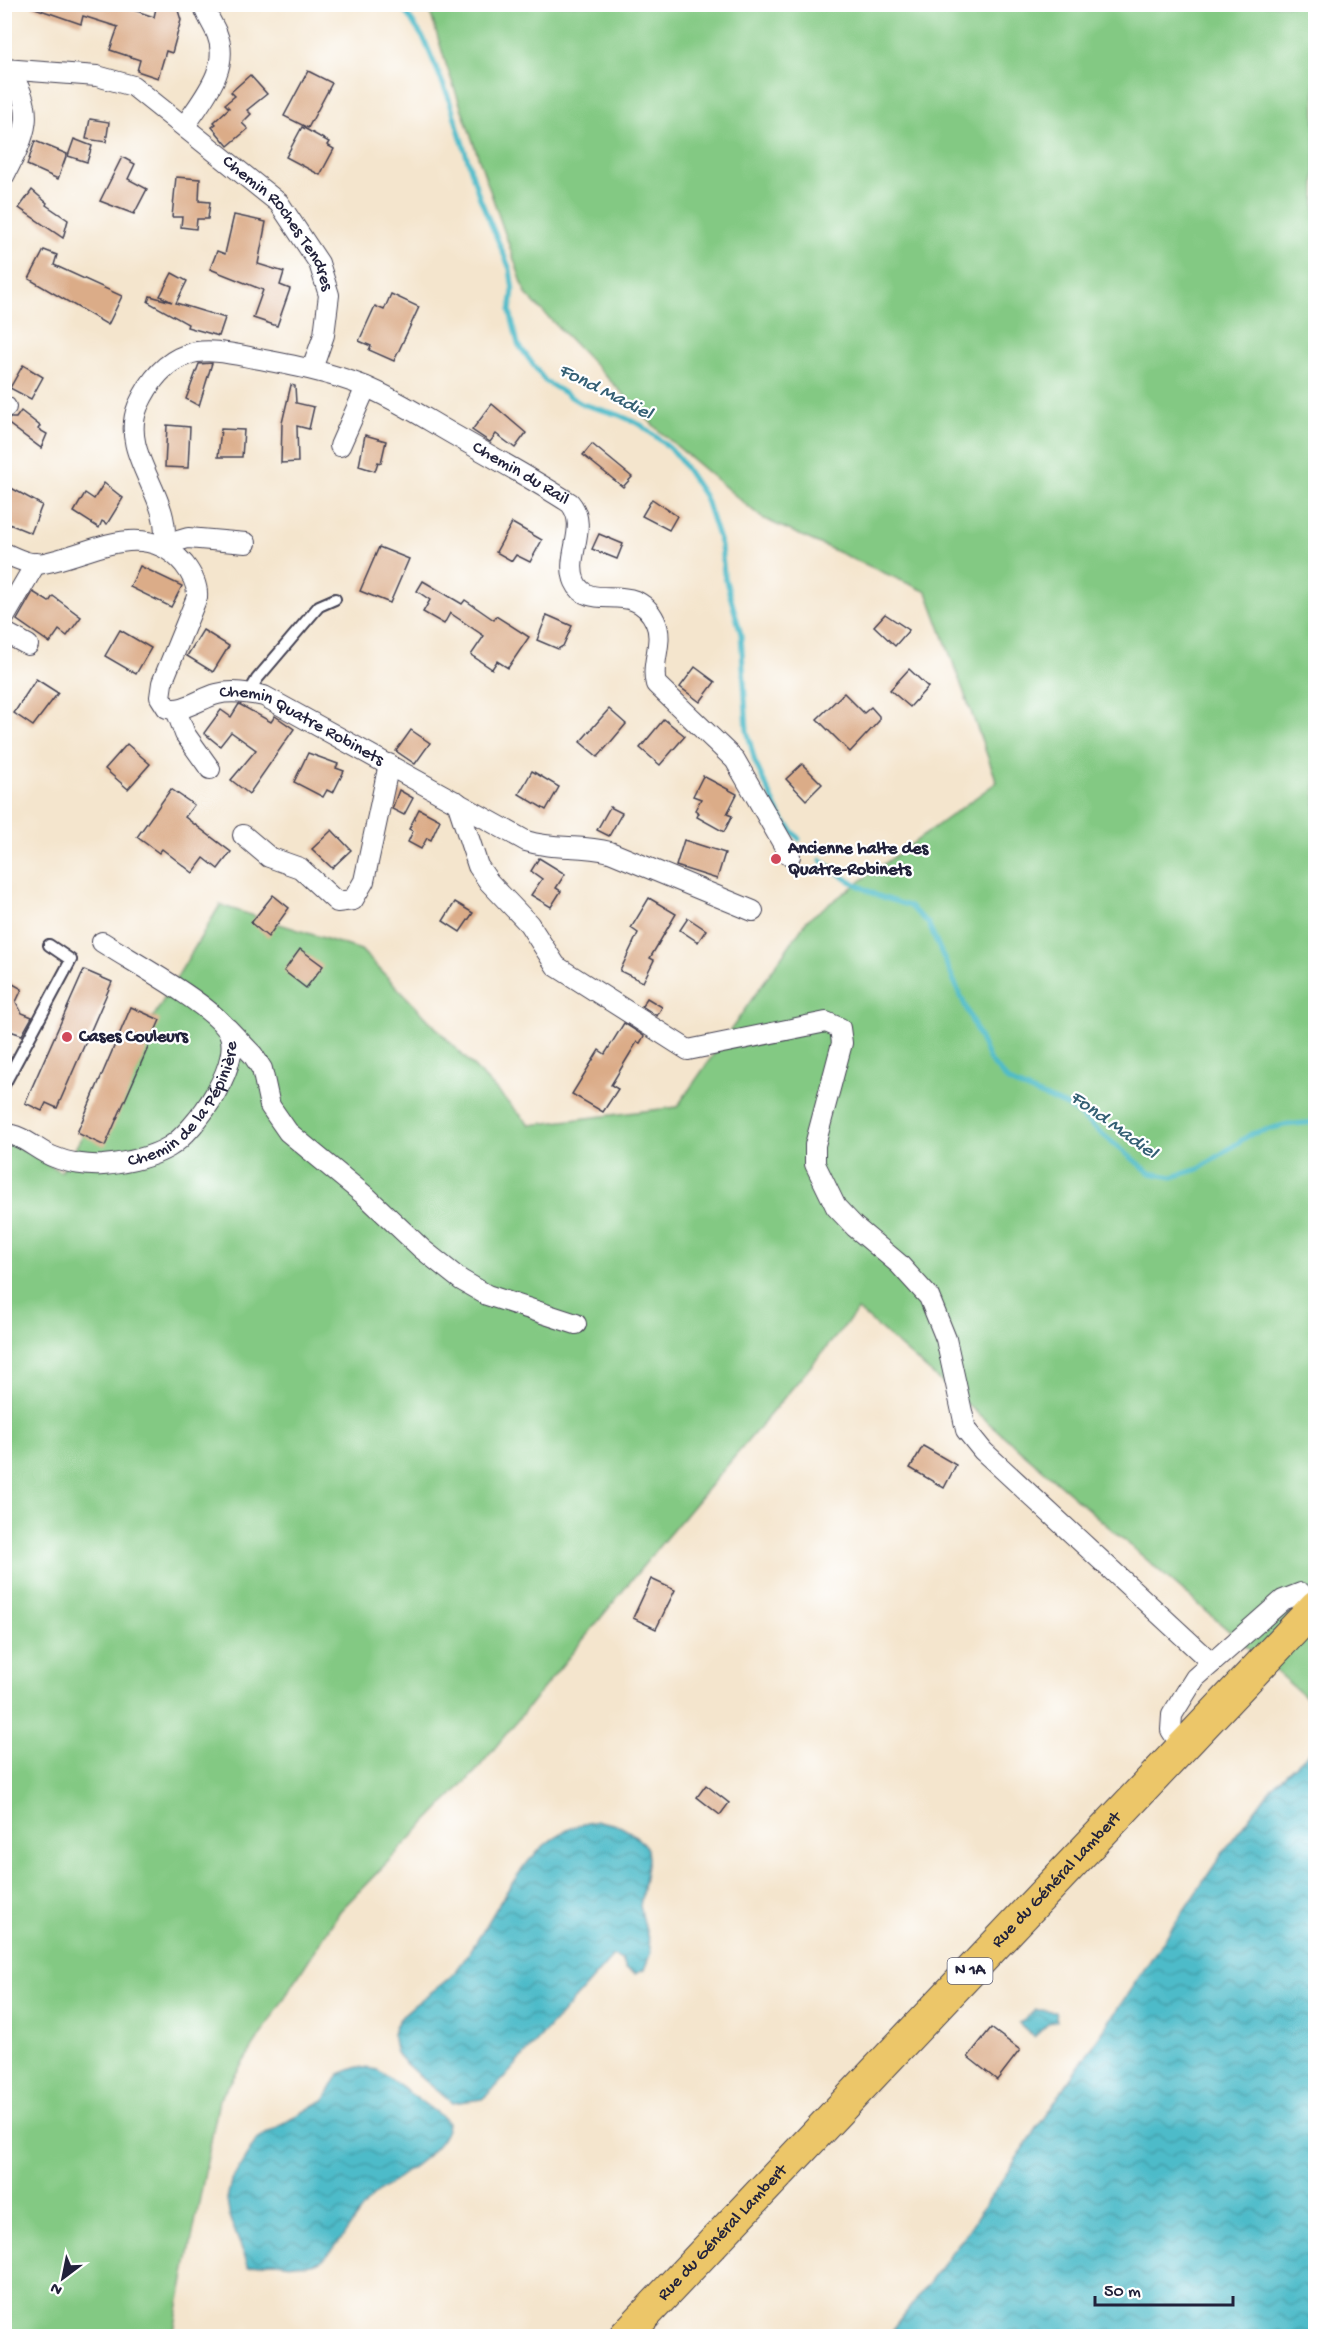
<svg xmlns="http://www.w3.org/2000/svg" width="1320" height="2341" viewBox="0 0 1320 2341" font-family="'Gochi Hand',sans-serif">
<defs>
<pattern id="water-waves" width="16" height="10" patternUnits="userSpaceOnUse" patternTransform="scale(1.5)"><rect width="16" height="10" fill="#4ebbc9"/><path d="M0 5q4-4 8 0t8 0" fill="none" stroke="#4098a4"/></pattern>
</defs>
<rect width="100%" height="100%" fill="#fff"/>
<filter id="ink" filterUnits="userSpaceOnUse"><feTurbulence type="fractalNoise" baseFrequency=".0167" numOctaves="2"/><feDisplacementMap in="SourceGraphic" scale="12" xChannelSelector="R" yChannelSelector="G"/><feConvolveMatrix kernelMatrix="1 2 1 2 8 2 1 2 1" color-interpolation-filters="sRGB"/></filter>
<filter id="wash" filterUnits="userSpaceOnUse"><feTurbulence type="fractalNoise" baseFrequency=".008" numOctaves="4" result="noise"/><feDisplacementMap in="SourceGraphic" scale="24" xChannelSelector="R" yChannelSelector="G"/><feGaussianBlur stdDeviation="1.35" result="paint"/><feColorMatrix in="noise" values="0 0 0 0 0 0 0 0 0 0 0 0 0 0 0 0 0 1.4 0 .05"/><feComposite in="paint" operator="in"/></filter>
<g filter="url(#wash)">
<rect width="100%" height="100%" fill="#f4e5cd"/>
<!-- green -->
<polygon fill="#83c983" stroke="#52765f" stroke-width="1.5" points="428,5 1315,5 1316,1696 1310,1701 858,1310 661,1544 476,1771 340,1911 219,2100 173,2336 5,2336 4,1138 61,1172 220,905 361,950 530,1125 677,1107 807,920 997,782 927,592 762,518 659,431 526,294 446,64"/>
<!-- water -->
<g fill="url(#water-waves)" stroke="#386e82" stroke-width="1.5">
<polygon points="1315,1747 1315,2336 888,2336 965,2235 1224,1851 1272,1787"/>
<path d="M 598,1821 L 618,1825 L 635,1835 L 647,1849 L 648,1859 L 640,1906 L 651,1952 L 644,1970 L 635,1974 L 626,1969 L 622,1960 L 613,1956 L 497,2086 L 482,2099 L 452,2103 C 439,2091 406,2067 397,2054 C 395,2051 393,2041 393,2036 C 393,2011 441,1990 455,1972 C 498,1921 521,1830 598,1821 Z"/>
<polygon points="1036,2010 1055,2011 1057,2021 1049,2023 1034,2037 1019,2023"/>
<path d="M 358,2067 L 378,2070 L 441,2116 L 448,2123 C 447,2150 394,2178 374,2196 C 357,2211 335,2255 318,2262 C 304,2268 286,2262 272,2262 C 264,2262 256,2265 249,2267 L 230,2219 L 227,2199 L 231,2181 L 257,2139 L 325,2099 L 339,2074 Z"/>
</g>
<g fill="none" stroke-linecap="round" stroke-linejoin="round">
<!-- stream -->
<g stroke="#4ebbc9" stroke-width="5">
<polyline points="400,4 424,39 448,96 479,196 510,269 513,291 510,311 518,344 545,381 582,404 619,415 641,425 660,440 676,454 705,497 721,546 724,574 741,634 747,730 755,762 781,817 799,839"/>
<polyline points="821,860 843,877 876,895 909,906 928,923 990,1061 1009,1082 1069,1107 1150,1173 1172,1177 1199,1169 1251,1134 1284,1125 1316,1122"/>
</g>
</g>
<g id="blocks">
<!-- building -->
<g fill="#dbac88">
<polygon points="32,4 116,4 154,17 157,4 176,4 181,20 172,53 166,51 158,78 137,71 140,60 110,50 118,27 83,16 81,24 32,7"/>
<polygon points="308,71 332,83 308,128 284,116"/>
<polygon points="250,75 267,94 247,110 251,114 242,123 248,129 228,146 212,127 216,124 214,122 229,108 225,104 235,96 231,92"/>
<polygon points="90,119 109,122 106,142 86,139"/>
<polygon points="302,127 329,142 327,145 334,149 320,175 286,157"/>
<polygon points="74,139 92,146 87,162 68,156"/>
<polygon points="35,141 67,154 58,179 27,165"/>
<polygon points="122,157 135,164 128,179 147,189 134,214 100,201"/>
<polygon points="176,177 200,179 199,201 210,202 208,219 197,219 196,229 181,227 182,217 172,217"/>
<polygon points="32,190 47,203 46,205 68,220 63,238 19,208"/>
<polygon points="234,215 266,222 258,264 284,272 280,285 290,289 277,326 253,318 263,290 210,269 217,251 225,254"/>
<polygon points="44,250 57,255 54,265 122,296 108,325 29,279"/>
<polygon points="172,273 187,281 176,303 225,318 219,336 187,327 188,324 148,302 150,296 172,302 160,296"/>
<polygon points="391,294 419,307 394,361 369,350 371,346 359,341 375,306 384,310"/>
<polygon points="212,363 199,406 186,399 199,364"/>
<polygon points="23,365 43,377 31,399 10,388"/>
<polygon points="291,385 295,386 296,403 314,407 309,429 297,426 298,462 281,463 282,423"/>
<polygon points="492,404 526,433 515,448 496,434 490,442 472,430"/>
<polygon points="21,411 40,426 38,429 47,434 41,448 6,422 9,418 16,418"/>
<polygon points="167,425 190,427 188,468 165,467"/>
<polygon points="221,429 244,430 242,457 218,457"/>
<polygon points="365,435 386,441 381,463 378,462 375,471 359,466"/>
<polygon points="592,444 632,477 623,487 583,455"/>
<polygon points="104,483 123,498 107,524 102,521 99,528 74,512 85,493 94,499"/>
<polygon points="4,484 42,505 31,533 4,522"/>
<polygon points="652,499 677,516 669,530 642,516"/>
<polygon points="512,523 542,540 530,562 516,555 512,561 496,552"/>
<polygon points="599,534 623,544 617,559 592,549"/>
<polygon points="379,547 409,559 390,603 360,591"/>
<polygon points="140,566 182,586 171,607 130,587"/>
<polygon points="423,581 462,604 465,600 494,620 496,616 529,637 508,668 497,661 492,669 471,655 484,636 450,613 444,624 423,612 430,600 417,591"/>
<polygon points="33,592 49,602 53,596 81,617 67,636 59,630 50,643 17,620"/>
<polygon points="885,614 909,630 895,646 874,626"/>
<polygon points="547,615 572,626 563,646 558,649 537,640"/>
<polygon points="120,630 151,648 136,674 105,656"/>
<polygon points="203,630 229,646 213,672 187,656"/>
<polygon points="695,667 715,682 700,702 680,687"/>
<polygon points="909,669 928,687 910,707 890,690"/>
<polygon points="36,679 58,693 33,726 14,713"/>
<polygon points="844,693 864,713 871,707 879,716 879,721 850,752 817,719"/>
<polygon points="239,704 271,722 275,716 294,729 249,794 231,780 256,750 231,732 220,746 204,733 221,710 231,717"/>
<polygon points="609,709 626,724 598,757 580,742"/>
<polygon points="664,719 685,736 660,765 640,748"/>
<polygon points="411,730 430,743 415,764 396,751"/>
<polygon points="127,744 150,764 128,789 105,769"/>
<polygon points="308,753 338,764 336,768 344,771 333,793 327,790 323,797 294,782"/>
<polygon points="802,764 822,784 806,800 786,779"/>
<polygon points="532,771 559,787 546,810 519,794"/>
<polygon points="703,776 737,794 727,814 732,816 724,832 697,817 699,813 695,810 701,799 693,796"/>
<polygon points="171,789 194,805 185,817 231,852 218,869 204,858 193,873 162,849 159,853 137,837"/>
<polygon points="399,790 413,798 404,815 392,809"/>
<polygon points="610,807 622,813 609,836 597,830"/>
<polygon points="419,809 440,820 431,840 427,838 421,849 408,842 413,831 409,829"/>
<polygon points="332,830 351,850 332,868 312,849"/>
<polygon points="684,840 725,853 717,879 676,866"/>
<polygon points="539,858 565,874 556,888 561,891 551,907 531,895 542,879 531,871"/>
<polygon points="273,895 289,908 268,937 251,923"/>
<polygon points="649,898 676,914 650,958 654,960 643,982 620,971 638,933 631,928"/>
<polygon points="455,902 473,913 460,932 443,921"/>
<polygon points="688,918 706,930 698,942 680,930"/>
<polygon points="300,949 323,966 306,988 284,971"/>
<polygon points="84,970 112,982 57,1108 46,1103 42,1111 25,1103"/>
<polygon points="4,979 22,989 16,1002 22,1013 32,1017 22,1035 4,1029"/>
<polygon points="647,998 662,1007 657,1016 642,1006"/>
<polygon points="131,1007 160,1020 105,1146 77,1133"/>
<polygon points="624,1023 644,1036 640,1043 637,1042 611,1085 618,1089 603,1112 572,1094 599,1050 605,1054"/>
<polygon points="923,1446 956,1465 944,1488 910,1468"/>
<polygon points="651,1579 675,1590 656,1629 633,1618"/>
<polygon points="706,1785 729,1803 720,1815 697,1797"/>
<polygon points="991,2028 1020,2050 997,2080 968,2057"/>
</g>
</g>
</g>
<g filter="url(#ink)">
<use href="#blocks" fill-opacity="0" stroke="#423f51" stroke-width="1.5"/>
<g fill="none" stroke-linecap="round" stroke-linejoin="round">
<defs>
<g id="lane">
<polyline points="249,693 257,679 319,606 335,599"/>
<polyline points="4,1085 71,960 49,945"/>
</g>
<g id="street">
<path id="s1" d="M 4,69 L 97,76 L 133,86 L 279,203 L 319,263 L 329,295 L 324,335 L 312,369"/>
<path d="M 185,126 C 203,98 231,68 217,34 C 213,24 206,15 203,4"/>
<path d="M 4,176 C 26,134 38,112 8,69"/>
<polyline points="4,407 6,407"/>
<polyline points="340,446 366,387"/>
<path id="s2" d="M 164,545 C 173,496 118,455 138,406 C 148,384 163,363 186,355 C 206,347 234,354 254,358 C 292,365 328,372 364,386 C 396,399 426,419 456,436 C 494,458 533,479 570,503 C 590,527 564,556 575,582 C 589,614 635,578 655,621 C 665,641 650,663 656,684 L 735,760 L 790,856"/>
<polyline points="164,545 188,538 246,543"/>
<path id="s3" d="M 4,553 C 16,558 30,566 44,563 C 92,554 144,517 184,564 C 191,573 198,585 197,597 L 162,683 L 160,697 L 167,708 C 183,713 201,698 217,694 C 232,690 249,693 264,696 L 526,841 C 554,850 581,844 610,852 L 753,911"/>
<polyline points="4,618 36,563"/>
<polyline points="4,632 28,645"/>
<polyline points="176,710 185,734 210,769"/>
<polyline points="457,802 478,866 489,882 529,924 556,966 688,1050 826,1022 840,1028 842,1043 815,1145 815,1164 836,1207 855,1227 899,1264 929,1297 946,1339 966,1430 983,1451 1212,1663"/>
<polyline points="243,835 269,857 300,868 337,902 353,900 364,881 389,764"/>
<polyline points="227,1028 253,1055 262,1069 270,1106 288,1132 368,1198 422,1249 461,1280 487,1295 576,1324"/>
<path id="s4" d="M 4,1134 C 23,1134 37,1151 54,1157 C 68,1163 88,1166 103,1165 C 125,1163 150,1158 169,1147 C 195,1132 249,1056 226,1028 C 205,1001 133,962 102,942"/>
<polyline points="1182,1747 1171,1730 1172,1715 1195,1678 1283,1600 1301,1593 1313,1608"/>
</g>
<g id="primary">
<path id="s5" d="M 625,2336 L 1316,1606"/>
</g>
</defs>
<!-- lane casing -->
<use href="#lane" stroke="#423f51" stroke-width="14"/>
<!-- street casing -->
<use href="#street" stroke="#423f51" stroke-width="22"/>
<!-- primary casing -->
<use href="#primary" stroke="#423f51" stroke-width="34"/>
<!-- lane -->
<use href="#lane" stroke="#fff" stroke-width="10"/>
<!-- street -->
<use href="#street" stroke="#fff" stroke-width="20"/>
<!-- primary -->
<use href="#primary" stroke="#ecc669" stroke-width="32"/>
</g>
</g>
<!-- markers -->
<g fill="#d1495b" stroke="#fff" stroke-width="2">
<circle cx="776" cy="859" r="6"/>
<circle cx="67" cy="1037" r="6"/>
</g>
<g text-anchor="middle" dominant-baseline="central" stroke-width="4.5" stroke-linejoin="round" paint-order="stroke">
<!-- shield labels -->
<rect fill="#fff" stroke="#646476" stroke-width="1.5" x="947.5" y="1958" width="45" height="26" rx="4.5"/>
<g font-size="16" font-weight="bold" fill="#22223b">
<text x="970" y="1971">N 1A</text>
</g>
<!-- street labels -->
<g font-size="18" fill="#22223b" stroke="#fff">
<text stroke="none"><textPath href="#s1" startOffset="333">Chemin Roches Tendres</textPath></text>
<text stroke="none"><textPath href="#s2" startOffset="579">Chemin du Rail</textPath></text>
<text stroke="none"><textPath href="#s3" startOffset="494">Chemin Quatre Robinets</textPath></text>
<text stroke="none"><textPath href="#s4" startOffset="216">Chemin de la Pépinière</textPath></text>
<text stroke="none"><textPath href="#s5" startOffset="628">Rue du Général Lambert</textPath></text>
<text stroke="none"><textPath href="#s5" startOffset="142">Rue du Général Lambert</textPath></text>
</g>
<!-- poi labels -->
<g font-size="18" font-weight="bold" fill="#22223b" stroke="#fff" text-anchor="start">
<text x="788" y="849">Ancienne halte des<tspan x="788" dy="21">Quatre-Robinets</tspan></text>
<text x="79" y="1037">Cases Couleurs</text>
</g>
<!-- water labels -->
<g font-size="20" font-style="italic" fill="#345f74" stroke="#fff">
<text transform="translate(605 393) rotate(27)">Fond Madiel</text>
<text transform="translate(1113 1126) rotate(36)">Fond Madiel</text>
</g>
</g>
<!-- margin -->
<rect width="1320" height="2341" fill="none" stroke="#fff" stroke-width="24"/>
<!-- north arrow -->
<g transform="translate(63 2278) rotate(212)" stroke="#ffffff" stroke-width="4.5" paint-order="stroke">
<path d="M0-4.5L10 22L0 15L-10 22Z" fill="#22223b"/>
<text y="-9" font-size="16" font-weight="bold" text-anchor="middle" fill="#22223b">N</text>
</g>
<!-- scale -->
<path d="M1095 2296v9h138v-9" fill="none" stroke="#22223b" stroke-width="3"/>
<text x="1104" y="2296" font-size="18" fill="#22223b" stroke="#ffffff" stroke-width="4.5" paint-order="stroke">50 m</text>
</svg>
